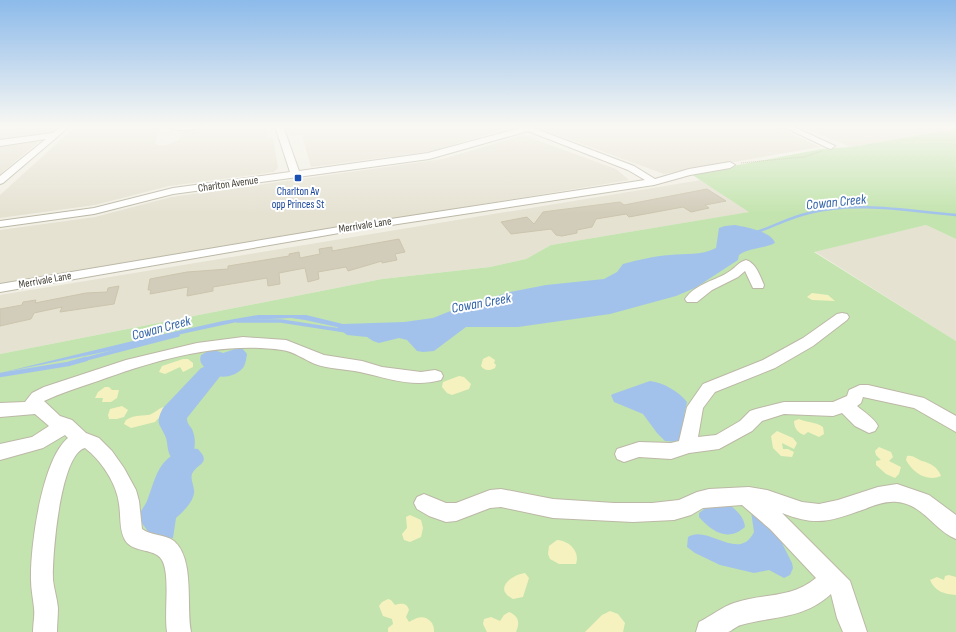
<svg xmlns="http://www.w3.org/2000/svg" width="956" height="632" viewBox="0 0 956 632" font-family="'Sofia Sans Condensed',sans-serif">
<rect width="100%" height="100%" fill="#f1efe4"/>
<!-- residential -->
<g fill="#e5e2d2">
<polygon points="0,126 60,126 51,134 0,139"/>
<polygon points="76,126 160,126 155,143 158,145 166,145 179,140 181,132 184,131 231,126 267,126 268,138 273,137 278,168 274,172 169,186 95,205 0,218 0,195"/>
<polygon points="288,126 509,126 511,127 433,151 311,167 302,135 290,136"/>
<polygon points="533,126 774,126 820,147 664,174"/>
<polygon points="800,126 956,126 956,129 851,147"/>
<polygon points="523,135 616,169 629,180 0,284 0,230 95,217 171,197 443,159"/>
<polygon points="41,140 0,174 0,146"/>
<polygon points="701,180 750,212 551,245 526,259 490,267 382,279 0,354 0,295"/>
<polygon points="926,225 956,239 956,341 814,251"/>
</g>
<!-- green -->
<polygon fill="#c3e4ae" points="956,129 956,239 926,225 814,252 956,341 956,632 0,632 0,354 382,279 490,267 526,259 551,245 749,212 691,174 822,149 851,147"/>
<!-- sand -->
<g fill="#f5f2c0">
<polygon points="812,293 828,295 835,301 812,300 807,297"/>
<path d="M 489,356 L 495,360 L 494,363 L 496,365 L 495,368 C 490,371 484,371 481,366 L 483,359 Z"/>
<polygon points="183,359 188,359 193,363 193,367 183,372 180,367 165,374 159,372 162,366"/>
<polygon points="459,376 464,377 471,384 469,389 452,395 447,393 442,387 443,382"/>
<polygon points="105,387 109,387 112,390 119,390 117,398 111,402 102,402 103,398 95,398 98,392"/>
<polygon points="122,406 128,410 124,417 117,419 109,419 108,415 110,409"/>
<path d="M 163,407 L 165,407 L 166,410 L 155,422 L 131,428 L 124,424 L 126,420 C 134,415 139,416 148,415 C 152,415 158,409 163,407 Z"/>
<path d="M 799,419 C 807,423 814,421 823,427 L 824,434 L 819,437 L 808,432 L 804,435 C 798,433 794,428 794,421 Z"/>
<polygon points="777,431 793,438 797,443 794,449 782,443 783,449 788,449 794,452 792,457 781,456 773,448 771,436"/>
<polygon points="879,447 891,452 893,457 889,461 901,467 899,474 895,478 886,474 876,465 876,461 881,460 876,455 875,451"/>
<path d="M 907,456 C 914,455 916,459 922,461 C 930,463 938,467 941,476 C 927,482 913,473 906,460 Z"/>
<polygon points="410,515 421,520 423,528 421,537 410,542 404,540 402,534 407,528 406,517"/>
<path d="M 557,540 C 570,541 580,552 576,564 L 559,564 L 550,559 L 548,554 L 549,546 Z"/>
<path d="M 525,573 L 529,578 L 523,597 L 513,599 C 493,589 511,575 525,573 Z"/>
<path d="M 949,575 L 956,577 L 956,595 C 945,594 935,592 930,580 L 937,577 L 944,580 L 945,576 Z"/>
<path d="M 388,599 L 391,600 L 395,605 C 402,603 407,603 409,610 L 406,617 L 409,622 C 411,621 414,619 417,618 C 426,615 435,622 434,632 L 388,632 L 388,628 L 393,624 L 392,619 L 383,616 L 379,606 L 382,602 Z"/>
<polygon points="610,611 618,614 625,623 623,632 585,632 602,615"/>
<path d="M 509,612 C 519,616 520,623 516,632 L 487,632 L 483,624 L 484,619 L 491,617 L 500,621 L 504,615 Z"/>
</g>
<!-- water -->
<g fill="#a2c2ec">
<path d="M 735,225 C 745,227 771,231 775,243 C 763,249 749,248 739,255 L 738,260 L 695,288 L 676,296 L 610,314 L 539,324 L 518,327 L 466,327 L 434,351 L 423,352 L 417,351 L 407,340 L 399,338 L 379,343 L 373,341 L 367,337 L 347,335 L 337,327 L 305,320 L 291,318 L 246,320 L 163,338 L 119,349 L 0,373 L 137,340 L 223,321 L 258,315 L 306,315 L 343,324 L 404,322 L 433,318 L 463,306 L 510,292 L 546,285 L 604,279 L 617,272 L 623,264 C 638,260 654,256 670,255 C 686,253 700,256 716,248 L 719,228 L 725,226 Z"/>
<path d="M 241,347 L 247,354 C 246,359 246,365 242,369 C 231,380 212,379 204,367 C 201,363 199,361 201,355 C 211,349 212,349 223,353 Z"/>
<path d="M 650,381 C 664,383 678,391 687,402 C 686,410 682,415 686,424 L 682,438 L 677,442 L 665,441 L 657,433 L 643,414 L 614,402 L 611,395 L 613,394 Z"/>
<path d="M 187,448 L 198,449 C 212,464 197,463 192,474 C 190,480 195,487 194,493 C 193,502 183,512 176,518 L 173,538 L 163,540 L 150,537 C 149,529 139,524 140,515 C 140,511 145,506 147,501 C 157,475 157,459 187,448 Z"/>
<path d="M 730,505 C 737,511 744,517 745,527 C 728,542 712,532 699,517 L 699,513 L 707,507 Z"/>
<path d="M 755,510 L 780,539 L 792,563 L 793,568 L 790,575 L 784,578 L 769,570 L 754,573 L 720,565 L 695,553 L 687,547 L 688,537 C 708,524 739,563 754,532 L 751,511 Z"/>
</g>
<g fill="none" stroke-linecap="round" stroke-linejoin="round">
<!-- stream-far2 -->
<path stroke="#a2c2ec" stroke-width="2.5" d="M 757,232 C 774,226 791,217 809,213 C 856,201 908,211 956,215"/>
<!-- stream-far1 -->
<g stroke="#a2c2ec" stroke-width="3.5">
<polyline points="237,321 281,321 346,331"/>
<polyline points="82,360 178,335"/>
</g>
<!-- stream -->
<polyline stroke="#a2c2ec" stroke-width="4.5" points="0,375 68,364 86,359"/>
<!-- river -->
<path fill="#a2c2ec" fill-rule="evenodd" d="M 210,365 L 219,368 L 222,374 L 187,418 C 187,423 189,425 192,429 C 196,438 196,449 191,457 L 181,461 L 171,457 C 167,451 168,445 166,438 C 161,424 154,425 163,408 L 201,368 Z"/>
</g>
<!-- building -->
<g fill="#d2ccba" stroke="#ccc5ad">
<polygon points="707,189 726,201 705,205 709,208 691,212 683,207 629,217 626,214 596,219 592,227 577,230 577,233 562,236 556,235 551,229 511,234 501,222 527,217 534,224 543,212 620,202 624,205"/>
<polygon points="399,239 405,252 395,254 397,260 382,263 382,261 348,271 346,267 318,272 319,279 308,282 305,268 279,273 280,284 268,286 267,278 213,287 213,291 187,296 188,287 150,294 151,290 148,290 150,279 187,272 228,269 228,266 289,256 289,254 299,252 300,258 320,254 319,249 332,247 332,251"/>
<polygon points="119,286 114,304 60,312 62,307 34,313 31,319 0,326 0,309 22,305 23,302 36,300 35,303 86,293 107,292 108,288"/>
</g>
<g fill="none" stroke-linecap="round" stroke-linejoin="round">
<defs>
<g id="minor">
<polygon points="62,126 70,126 3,183 0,184 0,176 46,139 0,146 0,140 53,133"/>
<path d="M 173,126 L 202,126 C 196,130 178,132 172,128 Z"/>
<polygon points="275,126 283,126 299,171 428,153 520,128 517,126 528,126 634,166 655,179 689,169 730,162 735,165 730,168 690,175 654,185 345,232 0,292 0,284 345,226 645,180 628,170 528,131 429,159 173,194 94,214 0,227 0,221 94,208 173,188 290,172"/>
<polygon points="782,126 792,126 835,146 831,149 828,148"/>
<path d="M 746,260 C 756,263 760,276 764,285 L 763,288 L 753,288 L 745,271 L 738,277 L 712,290 L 697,302 L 687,302 L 685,299 C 696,283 716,281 730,271 C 736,267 739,262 746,260 Z"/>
<path d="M 842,313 L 847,314 L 849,317 L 847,320 L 813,346 L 775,368 L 715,392 L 703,408 L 698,437 L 716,435 L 740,421 L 750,411 L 756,409 L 784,402 L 833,402 L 847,396 L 849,390 L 860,385 L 868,385 L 924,398 L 956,416 L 956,432 L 914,408 L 863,397 L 861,403 L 857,406 C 864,412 874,418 878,426 L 875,431 L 869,433 L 855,426 L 842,413 L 833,416 L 784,414 L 762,421 L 752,431 L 719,449 L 689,453 L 671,459 L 639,457 L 624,462 L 617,459 L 615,454 L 617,449 L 639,442 L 671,443 L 679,441 L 687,407 L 703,384 L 763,360 L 803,338 L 837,314 Z"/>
<path d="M 243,337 L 286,340 L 324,355 L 362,361 L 382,367 L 421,372 L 435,370 L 441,372 L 443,376 L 441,380 C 413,388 387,378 360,372 C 346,369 329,369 315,364 C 305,360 293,351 282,350 C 220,341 155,360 98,381 C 80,387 61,393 44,401 L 60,416 L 72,420 L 86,433 L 99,438 L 112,451 L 124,468 L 136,490 L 139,501 L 142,529 C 151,536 165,534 174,541 C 195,559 186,607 191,632 L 167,632 C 164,612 170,579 163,562 C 157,547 133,554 125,540 C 119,530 121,516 119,504 C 117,484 101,460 85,448 C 60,454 52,557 53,580 C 54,589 57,598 58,608 C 58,615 57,624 57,632 L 33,632 C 33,624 35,616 34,608 C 33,598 31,589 31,580 C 30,547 42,459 68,438 L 65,435 L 43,448 L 0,460 L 0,444 L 32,437 L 49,426 L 35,414 L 0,417 L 0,403 L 25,402 L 32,393 L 44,387 L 126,360 L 197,343 Z"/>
<path d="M 897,484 L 929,495 L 956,515 L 956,539 C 935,531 923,504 897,502 C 886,501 875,505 865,509 C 830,521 818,527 782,513 L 850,581 L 867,632 L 843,632 L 837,618 L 831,594 C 804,619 774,616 741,625 C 736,626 732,631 728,632 C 718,632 706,632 696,632 L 699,622 C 711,616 722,607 734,603 C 763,593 791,599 816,578 L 770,529 L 742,505 L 703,508 L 691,515 L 674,520 L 633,522 L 553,518 L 501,507 L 490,508 L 456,521 L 446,522 L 429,516 L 417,509 L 414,503 L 417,497 L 424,494 L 446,503 L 456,503 L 490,490 L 501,489 L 553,499 L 614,503 L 652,503 L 679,500 L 697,492 L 709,489 L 749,487 L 767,490 L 802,502 L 819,504 L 838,500 L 878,487 Z"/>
</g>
</defs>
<!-- minor casing -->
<use href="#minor" stroke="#bcb8a7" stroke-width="2"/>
<!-- path -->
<polyline stroke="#bdb699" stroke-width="1" stroke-dasharray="1 1" stroke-linecap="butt" points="741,163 804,157 822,151"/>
<!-- minor -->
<use href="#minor" fill="#fff" fill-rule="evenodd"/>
</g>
<!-- sky -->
<linearGradient id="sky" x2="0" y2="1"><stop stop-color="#8cbaea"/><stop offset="0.59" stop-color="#f9f8f3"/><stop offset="1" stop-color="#f9f8f3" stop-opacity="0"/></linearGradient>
<rect width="956" height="214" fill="url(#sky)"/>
<!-- markers -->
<rect fill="#1a4fb4" stroke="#fff" stroke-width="1.5" x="294" y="174" width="8" height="8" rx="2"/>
<g text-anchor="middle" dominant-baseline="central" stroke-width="4" stroke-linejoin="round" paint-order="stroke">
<!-- far-street labels -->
<g font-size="11" fill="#433f34" stroke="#fff">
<text transform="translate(228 184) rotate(-8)">Charlton Avenue</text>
<text transform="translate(365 225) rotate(-9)">Merrivale Lane</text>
<text transform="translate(45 280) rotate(-10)">Merrivale Lane</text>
</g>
<!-- far-transit labels -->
<g font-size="11" fill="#164399" stroke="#fff">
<text x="298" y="191">Charlton Av<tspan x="298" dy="13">opp Princes St</tspan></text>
</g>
<!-- water labels -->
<g font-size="14" font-style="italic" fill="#3364a9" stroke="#fff">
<text transform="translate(836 202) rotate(-6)">Cowan Creek</text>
<text transform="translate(481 303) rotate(-10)">Cowan Creek</text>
<text transform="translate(161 328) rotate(-15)">Cowan Creek</text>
</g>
</g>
</svg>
